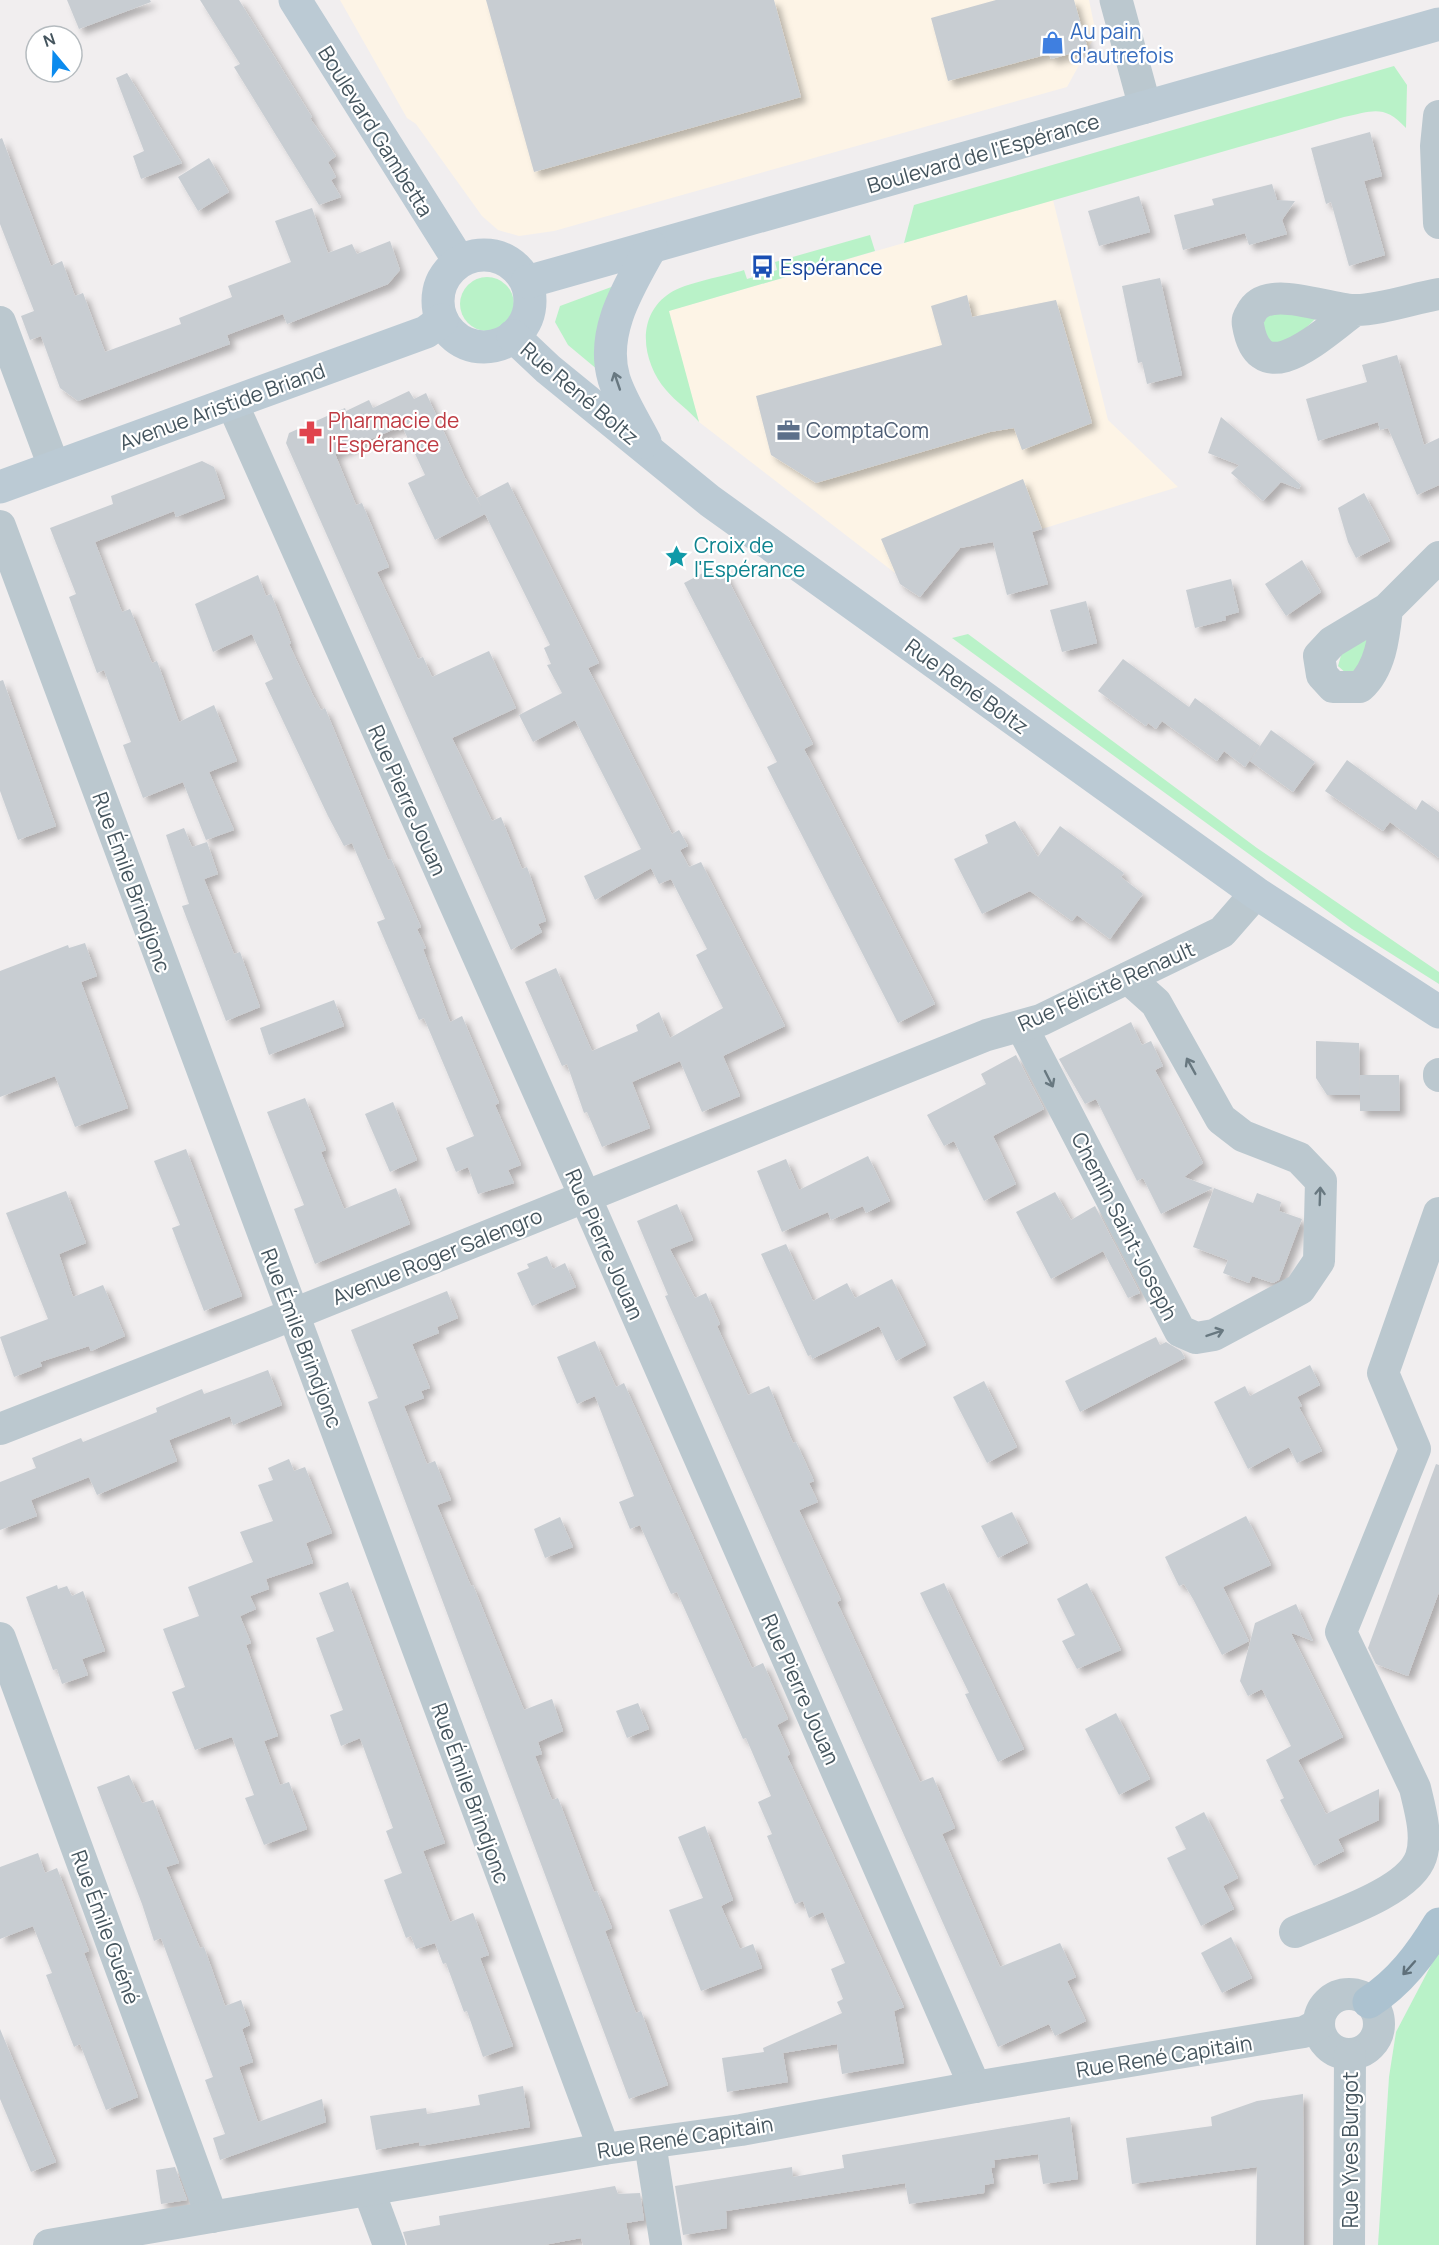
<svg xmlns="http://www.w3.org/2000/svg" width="1439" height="2245" viewBox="0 0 1439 2245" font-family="Manrope,sans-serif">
<defs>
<filter id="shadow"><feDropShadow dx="5.5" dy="5.5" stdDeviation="3" flood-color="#0004"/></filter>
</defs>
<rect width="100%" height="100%" fill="#f1eeef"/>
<!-- commercial -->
<g fill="#fdf4e6">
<polygon points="340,0 1089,0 1096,34 1067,87 554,231 519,236 498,230 482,216 416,124 407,118"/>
<polygon points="1053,200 1108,420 1178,487 1032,532 945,551 895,573 699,422 668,311"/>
</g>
<!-- green -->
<g fill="#b9f2c8">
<path d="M 1394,66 L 1407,85 L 1406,128 C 1384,104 1373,111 1344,117 L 904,243 L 914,205 Z"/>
<path d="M 870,235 L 875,251 L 669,311 L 699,422 C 689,410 676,402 666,390 C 642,362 635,316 670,293 C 684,283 726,276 744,270 L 747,279 L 777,270 L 775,262 Z"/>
<circle cx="487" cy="304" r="27"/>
<polygon points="614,286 598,370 568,345 555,322 560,306"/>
<polygon points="1271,311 1318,316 1298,336 1276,345 1264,338 1264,321"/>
<polygon points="1375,630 1364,666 1347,674 1338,666 1342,652"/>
<polygon points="968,634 1257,848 1439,972 1439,984 1352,929 952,638"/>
<polygon points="1439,1950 1439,2245 1378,2245 1389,2077 1396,2032"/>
</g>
<!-- building -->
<g fill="#c8cdd2" filter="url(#shadow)">
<polygon points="67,0 150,0 151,2 79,29"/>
<polygon points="200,0 239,0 312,117 310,118 336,156 328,162 336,177 331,180 341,197 319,205 234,67 240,64"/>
<polygon points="486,0 774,0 801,97 534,172"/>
<polygon points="996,0 1074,0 1088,49 1051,59 1049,54 948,81 931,18"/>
<polygon points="127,73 182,163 141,179 133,156 144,151 116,78"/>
<polygon points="1370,132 1382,176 1364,181 1385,255 1349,266 1331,202 1326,204 1311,148"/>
<polygon points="2,138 51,266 62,261 75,296 83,293 105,352 181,324 179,318 232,297 228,286 291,262 275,221 312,208 328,253 352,244 357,254 390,241 400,270 388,284 287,324 283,314 227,335 230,344 78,401 60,388 41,336 30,340 21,316 34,311 0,224 0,139"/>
<polygon points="209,158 229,192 198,211 178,177"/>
<polygon points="1272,184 1277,200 1295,201 1282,220 1287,234 1249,245 1245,233 1183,250 1174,215 1214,205 1212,199"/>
<polygon points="1139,196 1150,232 1099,246 1088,211"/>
<polygon points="1160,278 1182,375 1147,384 1142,362 1138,363 1122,286"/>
<polygon points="967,295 972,317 1056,300 1092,423 1022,450 1014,428 990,432 816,483 771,455 756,396 942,345 931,306"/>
<polygon points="1397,355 1424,445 1439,438 1439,485 1417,495 1388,428 1380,430 1378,422 1318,441 1306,399 1367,382 1362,365"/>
<polygon points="409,391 414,399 426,393 465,478 482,508 477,498 508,482 599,663 588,668 672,834 679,830 688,846 680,850 689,867 701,862 785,1026 723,1056 740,1096 702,1112 680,1061 632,1082 650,1128 602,1147 587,1112 584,1113 567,1064 562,1066 525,982 556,968 592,1051 638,1031 636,1025 659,1012 670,1038 723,1008 696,955 707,949 671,879 659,884 651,868 595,900 584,876 641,849 575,720 533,742 519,715 562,693 547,665 551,664 544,648 550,645 485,514 435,540 408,483 425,475 402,426 335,454 356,505 362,503 389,567 377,572 418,659 423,657 432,677 489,651 516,708 452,738 492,821 501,817 522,869 527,867 546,921 538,924 542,932 511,950 286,443 289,433 345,408 346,411 369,400 373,408"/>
<polygon points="1221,417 1301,485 1299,489 1281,482 1263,501 1231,473 1239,465 1208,453"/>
<polygon points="202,461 214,467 225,498 176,517 174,511 95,542 122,612 130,609 152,663 157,661 179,722 214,705 237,761 209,772 234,830 206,840 183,782 143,798 123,745 131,742 104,670 97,673 69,597 76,594 50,528 113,504 111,496"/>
<polygon points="1023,479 1042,529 1032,532 1048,584 1007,595 993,542 960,548 920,597 900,584 881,539"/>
<polygon points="1364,493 1390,541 1356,558 1348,542 1338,508"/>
<polygon points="1302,560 1321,592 1286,616 1265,584"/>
<polygon points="720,564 813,744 804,749 935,1004 898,1023 767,767 777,762 684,583"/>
<polygon points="258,575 266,596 271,594 291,643 289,644 313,695 321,710 325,708 388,860 391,859 421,927 417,929 426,948 423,949 450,1022 462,1016 499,1103 495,1105 521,1165 508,1170 514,1183 478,1194 468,1167 456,1172 446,1148 474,1136 424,1018 419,1020 377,922 385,919 352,843 344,846 328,816 265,683 273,679 252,634 213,652 195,604"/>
<polygon points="1231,579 1239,612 1225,616 1226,620 1195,628 1186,590"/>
<polygon points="1086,601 1097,643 1062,652 1050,610"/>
<polygon points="1123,659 1189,707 1195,698 1260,746 1245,767 1224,751 1217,761 1162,721 1156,729 1148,723 1146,726 1098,691"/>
<polygon points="3,680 56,826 18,840 0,791 0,681"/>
<polygon points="1271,730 1315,762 1293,792 1250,761"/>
<polygon points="1347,760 1416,810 1422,800 1439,812 1439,858 1390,822 1383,831 1325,791"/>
<polygon points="1015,821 1038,857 1060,826 1124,873 1121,877 1143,894 1110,939 1077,915 1072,921 1030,891 982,914 954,859 988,843 985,835"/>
<polygon points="184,828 192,847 207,842 218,874 204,879 234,954 240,952 260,1007 226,1021 182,906 189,904 166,835"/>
<polygon points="85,943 97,976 81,982 128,1108 75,1127 55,1076 0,1097 0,971 68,945 69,948"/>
<polygon points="334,1000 344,1026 269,1055 260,1028"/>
<polygon points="1131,1022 1142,1045 1151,1041 1163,1066 1155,1070 1203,1163 1184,1177 1213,1188 1161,1214 1143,1178 1137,1181 1096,1099 1085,1104 1059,1059"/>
<polygon points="1316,1041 1359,1043 1360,1095 1327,1095 1316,1078"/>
<polygon points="1016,1055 1044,1109 993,1136 1016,1184 984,1201 954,1141 944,1146 927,1115 986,1084 981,1074"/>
<polygon points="1360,1075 1399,1075 1400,1111 1360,1111"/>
<polygon points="305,1098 326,1150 321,1152 344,1209 396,1188 410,1224 315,1264 294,1209 304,1205 267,1112"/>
<polygon points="393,1102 417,1160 390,1172 365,1114"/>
<polygon points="186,1149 242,1296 204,1311 172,1228 180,1225 154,1161"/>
<polygon points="868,1156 890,1201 866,1213 863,1206 831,1220 828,1212 782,1232 757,1171 786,1159 799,1190"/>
<polygon points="1214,1188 1253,1203 1257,1193 1281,1202 1279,1211 1302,1219 1279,1280 1273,1283 1252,1276 1249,1283 1223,1273 1228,1260 1193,1247"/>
<polygon points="66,1191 86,1243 59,1254 73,1297 103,1285 125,1336 91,1351 89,1346 40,1362 42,1366 14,1377 0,1337 48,1319 6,1213"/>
<polygon points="1055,1192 1071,1220 1095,1206 1140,1293 1128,1298 1103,1251 1051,1279 1016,1212"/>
<polygon points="677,1204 693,1240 670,1249 695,1298 706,1293 720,1324 717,1326 748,1395 769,1386 793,1443 796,1442 814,1481 809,1483 818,1502 799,1510 841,1600 837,1602 920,1782 933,1777 955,1828 942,1834 1000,1967 1060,1943 1076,1977 1067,1981 1086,2021 1055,2036 1049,2024 998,2047 665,1296 668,1295 637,1221"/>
<polygon points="786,1244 813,1301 847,1283 855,1298 892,1279 926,1345 896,1361 879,1326 812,1359 811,1355 808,1356 761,1254"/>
<polygon points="547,1256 553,1269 565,1263 576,1287 532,1306 517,1273 529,1268 527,1264"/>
<polygon points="447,1291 458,1318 437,1327 439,1333 412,1344 430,1388 421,1391 424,1398 404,1406 427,1464 435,1461 451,1500 437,1505 471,1586 473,1585 524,1710 552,1699 563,1731 538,1742 542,1754 535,1756 552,1800 558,1798 594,1892 597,1891 612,1928 605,1931 636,2013 641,2011 668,2085 629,2099 368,1402 378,1398 351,1330"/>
<polygon points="1156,1337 1160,1345 1166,1342 1181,1351 1185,1358 1080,1412 1065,1381"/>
<polygon points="595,1341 616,1387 624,1383 752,1668 763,1663 788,1719 777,1725 790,1754 787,1756 904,2007 894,2011 904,2063 842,2074 837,2044 783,2053 788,2082 727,2092 722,2058 764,2052 763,2048 842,2013 837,2002 843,1999 831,1969 845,1963 823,1912 809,1918 803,1901 795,1904 767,1836 772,1834 758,1802 771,1796 746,1738 743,1739 677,1592 671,1594 640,1525 630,1529 619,1502 634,1496 595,1396 577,1404 557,1357"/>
<polygon points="1310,1365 1320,1385 1297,1397 1302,1406 1299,1407 1322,1451 1297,1463 1289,1447 1248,1469 1214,1402 1245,1386 1250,1396"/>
<polygon points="268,1370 282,1405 233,1425 230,1416 169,1440 177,1461 97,1495 89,1477 31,1500 37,1516 0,1530 0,1482 36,1468 32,1458 81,1438 83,1442 157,1412 156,1408 202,1389 204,1394"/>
<polygon points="984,1381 1017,1447 987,1463 953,1397"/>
<polygon points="289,1459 294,1471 305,1467 332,1533 306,1543 313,1563 266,1579 269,1589 250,1596 256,1609 240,1616 251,1643 246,1645 278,1736 264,1741 280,1785 289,1782 307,1829 264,1845 245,1798 254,1795 232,1737 195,1750 172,1692 185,1687 163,1629 199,1616 188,1587 253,1562 240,1532 273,1521 258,1485 273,1480 268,1468"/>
<polygon points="1436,1464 1439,1465 1439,1592 1408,1676 1376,1664 1368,1648"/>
<polygon points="1012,1512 1028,1543 998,1558 981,1526"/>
<polygon points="1246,1516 1271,1565 1223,1587 1249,1641 1222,1655 1193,1599 1184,1584 1179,1586 1165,1557"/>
<polygon points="560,1517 573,1547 545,1558 534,1529"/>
<polygon points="348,1582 445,1843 423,1851 450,1922 473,1913 489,1955 480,1958 513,2046 483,2057 467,2011 464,2012 446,1963 443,1964 435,1943 416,1949 411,1936 406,1938 384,1880 402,1873 386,1831 393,1828 360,1738 341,1746 330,1715 343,1710 316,1638 334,1631 319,1593"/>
<polygon points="944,1583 1024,1749 998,1762 965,1694 969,1693 920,1593"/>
<polygon points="1087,1583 1121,1650 1077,1669 1062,1641 1075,1635 1057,1599"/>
<polygon points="57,1585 58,1589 67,1586 72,1596 83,1591 105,1651 82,1659 88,1675 62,1684 57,1669 53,1670 26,1597"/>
<polygon points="1296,1604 1313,1641 1292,1633 1292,1635 1343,1737 1298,1760 1326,1814 1379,1789 1379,1820 1338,1839 1344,1851 1314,1866 1280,1800 1284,1798 1266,1760 1291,1746 1262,1689 1248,1696 1240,1681 1255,1623"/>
<polygon points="638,1703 649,1729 627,1738 616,1711"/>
<polygon points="1116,1713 1150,1779 1119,1795 1085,1729"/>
<polygon points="129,1775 142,1803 153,1800 179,1863 166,1867 200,1948 204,1947 225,2006 241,2000 250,2025 242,2029 253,2062 239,2067 258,2122 322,2099 326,2122 220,2160 213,2138 225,2134 205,2080 213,2077 161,1938 154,1941 142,1904 97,1787"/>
<polygon points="1204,1812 1238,1878 1223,1886 1234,1909 1201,1926 1167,1858 1186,1849 1175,1827"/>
<polygon points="705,1826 733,1900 721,1906 740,1949 753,1944 762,1968 701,1991 669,1910 703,1898 678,1837"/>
<polygon points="38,1853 45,1873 57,1868 89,1951 84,1953 138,2097 106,2110 80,2044 74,2047 46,1975 52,1973 33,1926 0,1939 0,1867"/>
<polygon points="1231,1937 1252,1978 1222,1993 1201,1953"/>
<polygon points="0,2029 56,2162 31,2172 0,2099"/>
<polygon points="523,2086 530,2127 420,2146 419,2142 376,2150 370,2116 426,2108 427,2114 480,2105 478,2095"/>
<polygon points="1303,2094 1304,2245 1256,2245 1257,2167 1132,2184 1126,2138 1212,2126 1211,2117 1257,2101"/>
<polygon points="1070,2117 1078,2179 1043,2184 1038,2154 994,2160 995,2167 991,2168 994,2183 985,2185 984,2193 909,2204 905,2183 726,2211 727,2228 683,2235 675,2186 792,2167 793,2177 844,2168 842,2155"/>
<polygon points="175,2167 187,2200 161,2204 156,2170"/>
<polygon points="615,2186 618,2194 640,2193 644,2220 626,2223 630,2245 583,2245 581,2238 544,2245 407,2245 403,2232 440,2225 439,2216"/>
</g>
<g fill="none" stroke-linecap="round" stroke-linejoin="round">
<!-- minor -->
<g stroke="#bbc8cf" stroke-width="32">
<polyline points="1439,116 1436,146 1439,223"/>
<path d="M 1354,311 C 1323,333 1260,396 1248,325 C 1247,320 1248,318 1251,313 C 1266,282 1327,310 1354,310 C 1377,311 1415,298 1439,294"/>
<polyline points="0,322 54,467"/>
<polyline points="232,403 595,1219 975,2087"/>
<polyline points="0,526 604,2149"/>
<path d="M 1387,609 C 1384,636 1381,668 1360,687 L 1333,687 L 1322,675 L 1319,656 L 1332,642 L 1387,609 L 1439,557"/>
<polyline points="1022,1027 1180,1331 1196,1338 1214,1335 1300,1289 1319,1261 1321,1181 1299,1158 1243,1136 1221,1119 1156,1003 1128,978"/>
<polyline points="1439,1074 1439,1076"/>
<polyline points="0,1429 269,1324 987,1035 1041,1020 1222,932 1256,893"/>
<polyline points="0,1638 212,2217"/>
<path d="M 1295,1932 C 1329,1917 1409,1893 1421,1857 C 1428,1836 1420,1809 1415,1788 L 1341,1632 L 1415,1449 L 1383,1373 L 1439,1213"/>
<circle cx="1349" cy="2024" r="30"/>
<polyline points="650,2143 666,2245"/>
<polyline points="369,2191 389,2245"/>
<polyline points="49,2245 604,2149 741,2130 975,2087 1285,2035 1304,2032 1319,2024"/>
<polyline points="1349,2245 1350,2055"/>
</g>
<!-- tertiary -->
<polyline stroke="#bbc8cf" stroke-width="33" points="1116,0 1145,107"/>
<!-- secondary -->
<g stroke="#bbcad4" stroke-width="33">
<polyline points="295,0 459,261"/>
<circle cx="484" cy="301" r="46"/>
<polyline points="527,282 1439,24"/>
<polyline points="513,336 548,369 710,501 1256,893 1439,1012"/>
<path d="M 645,442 C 635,422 621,401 614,379 C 600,332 629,287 651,247"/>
<polyline points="0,487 426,332 442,320"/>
</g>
<!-- primary -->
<path stroke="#acc2d0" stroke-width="33" d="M 1369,2002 C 1400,1982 1420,1955 1439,1924"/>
</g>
<!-- one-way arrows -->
<defs><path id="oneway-shaft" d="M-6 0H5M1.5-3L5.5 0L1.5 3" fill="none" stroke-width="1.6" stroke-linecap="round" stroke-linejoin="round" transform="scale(1.5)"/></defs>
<use stroke="#687881" href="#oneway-shaft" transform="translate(617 381) rotate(-109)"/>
<g stroke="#687880">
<use href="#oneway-shaft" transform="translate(1191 1066) rotate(-119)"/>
<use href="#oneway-shaft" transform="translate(1049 1079) rotate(63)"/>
<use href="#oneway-shaft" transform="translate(1320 1196) rotate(-88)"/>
<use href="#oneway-shaft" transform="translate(1215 1333) rotate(-19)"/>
</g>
<use stroke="#5f707a" href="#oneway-shaft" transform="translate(1409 1968) rotate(132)"/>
<!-- icons -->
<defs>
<symbol id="shop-bare" viewBox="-9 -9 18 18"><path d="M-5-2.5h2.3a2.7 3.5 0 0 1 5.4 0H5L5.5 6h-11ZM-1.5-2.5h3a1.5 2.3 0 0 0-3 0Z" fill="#3f7fe0" stroke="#fff" stroke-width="2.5" paint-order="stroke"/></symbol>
<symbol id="bus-bare" viewBox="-9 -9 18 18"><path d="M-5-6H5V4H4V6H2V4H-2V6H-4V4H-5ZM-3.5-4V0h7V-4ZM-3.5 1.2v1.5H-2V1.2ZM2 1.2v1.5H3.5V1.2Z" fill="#1a4fb4" stroke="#fff" stroke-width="2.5" paint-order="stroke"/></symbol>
<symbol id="office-bare" viewBox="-9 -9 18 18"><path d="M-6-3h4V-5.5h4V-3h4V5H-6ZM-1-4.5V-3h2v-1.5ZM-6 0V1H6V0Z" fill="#5c6f8a" stroke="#fff" stroke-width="2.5" paint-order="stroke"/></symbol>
<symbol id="pharmacy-bare" viewBox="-9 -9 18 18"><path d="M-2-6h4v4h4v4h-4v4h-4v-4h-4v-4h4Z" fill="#e0444e" stroke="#fff" stroke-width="2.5" paint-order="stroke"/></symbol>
<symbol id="sight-bare" viewBox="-9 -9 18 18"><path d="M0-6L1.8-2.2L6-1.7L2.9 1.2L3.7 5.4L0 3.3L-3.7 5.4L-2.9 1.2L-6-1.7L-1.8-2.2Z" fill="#0f9aa8" stroke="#fff" stroke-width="2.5" paint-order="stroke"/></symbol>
</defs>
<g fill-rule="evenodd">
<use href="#shop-bare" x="1036" y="26" width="33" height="33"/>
<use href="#bus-bare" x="746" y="250" width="33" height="33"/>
<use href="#office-bare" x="772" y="414" width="33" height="33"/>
<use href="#pharmacy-bare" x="294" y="416" width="33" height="33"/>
<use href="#sight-bare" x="660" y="540" width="33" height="33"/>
</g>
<g text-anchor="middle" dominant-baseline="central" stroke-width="4.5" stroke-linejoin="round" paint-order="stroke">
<!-- shop labels -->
<g font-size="21" fill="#366cbe" stroke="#fff" text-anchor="start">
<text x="1070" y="31">Au pain<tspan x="1070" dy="24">d'autrefois</tspan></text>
</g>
<!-- street labels -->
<g font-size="21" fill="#45555e" stroke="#fff">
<text transform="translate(376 131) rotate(58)">Boulevard Gambetta</text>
<text transform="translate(983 153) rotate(-16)">Boulevard de l'Espérance</text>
<text transform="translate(580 393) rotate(40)">Rue René Boltz</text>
<text transform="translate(222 406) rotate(-20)">Avenue Aristide Briand</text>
<text transform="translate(967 686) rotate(36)">Rue René Boltz</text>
<text transform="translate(408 800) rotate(66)">Rue Pierre Jouan</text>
<text transform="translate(132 882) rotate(70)">Rue Émile Brindjonc</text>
<text transform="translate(1106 986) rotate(-24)">Rue Félicité Renault</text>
<text transform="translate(1125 1226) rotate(63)">Chemin Saint-Joseph</text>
<text transform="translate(605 1244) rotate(66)">Rue Pierre Jouan</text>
<text transform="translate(437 1256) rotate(-22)">Avenue Roger Salengro</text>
<text transform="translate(302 1338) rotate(69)">Rue Émile Brindjonc</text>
<text transform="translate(801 1689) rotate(66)">Rue Pierre Jouan</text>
<text transform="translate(471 1793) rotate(70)">Rue Émile Brindjonc</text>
<text transform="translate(106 1927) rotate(70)">Rue Émile Guéné</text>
<text transform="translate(1164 2056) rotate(-9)">Rue René Capitain</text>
<text transform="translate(685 2137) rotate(-9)">Rue René Capitain</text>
<text transform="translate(1350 2150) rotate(-90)">Rue Yves Burgot</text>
</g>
<!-- transit labels -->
<g font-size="21" fill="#164399" stroke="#fff" text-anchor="start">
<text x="780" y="267">Espérance</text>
</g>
<!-- health labels -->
<g font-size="21" fill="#be3a42" stroke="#fff" text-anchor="start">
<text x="328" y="420">Pharmacie de<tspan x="328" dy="24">l'Espérance</tspan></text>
</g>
<!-- service labels -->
<g font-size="21" fill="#4e5e75" stroke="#fff" text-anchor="start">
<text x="806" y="430">ComptaCom</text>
</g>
<!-- culture labels -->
<g font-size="21" fill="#0d838f" stroke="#fff" text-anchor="start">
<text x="694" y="545">Croix de<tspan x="694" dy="24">l'Espérance</tspan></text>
</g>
</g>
<!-- north arrow -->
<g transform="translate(54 54) rotate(341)"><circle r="28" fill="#ffffff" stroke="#b5bbbf" stroke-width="1.5"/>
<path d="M0-4.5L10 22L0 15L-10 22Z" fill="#0b8bee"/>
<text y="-9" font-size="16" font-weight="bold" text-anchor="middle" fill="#45555e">N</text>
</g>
</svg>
